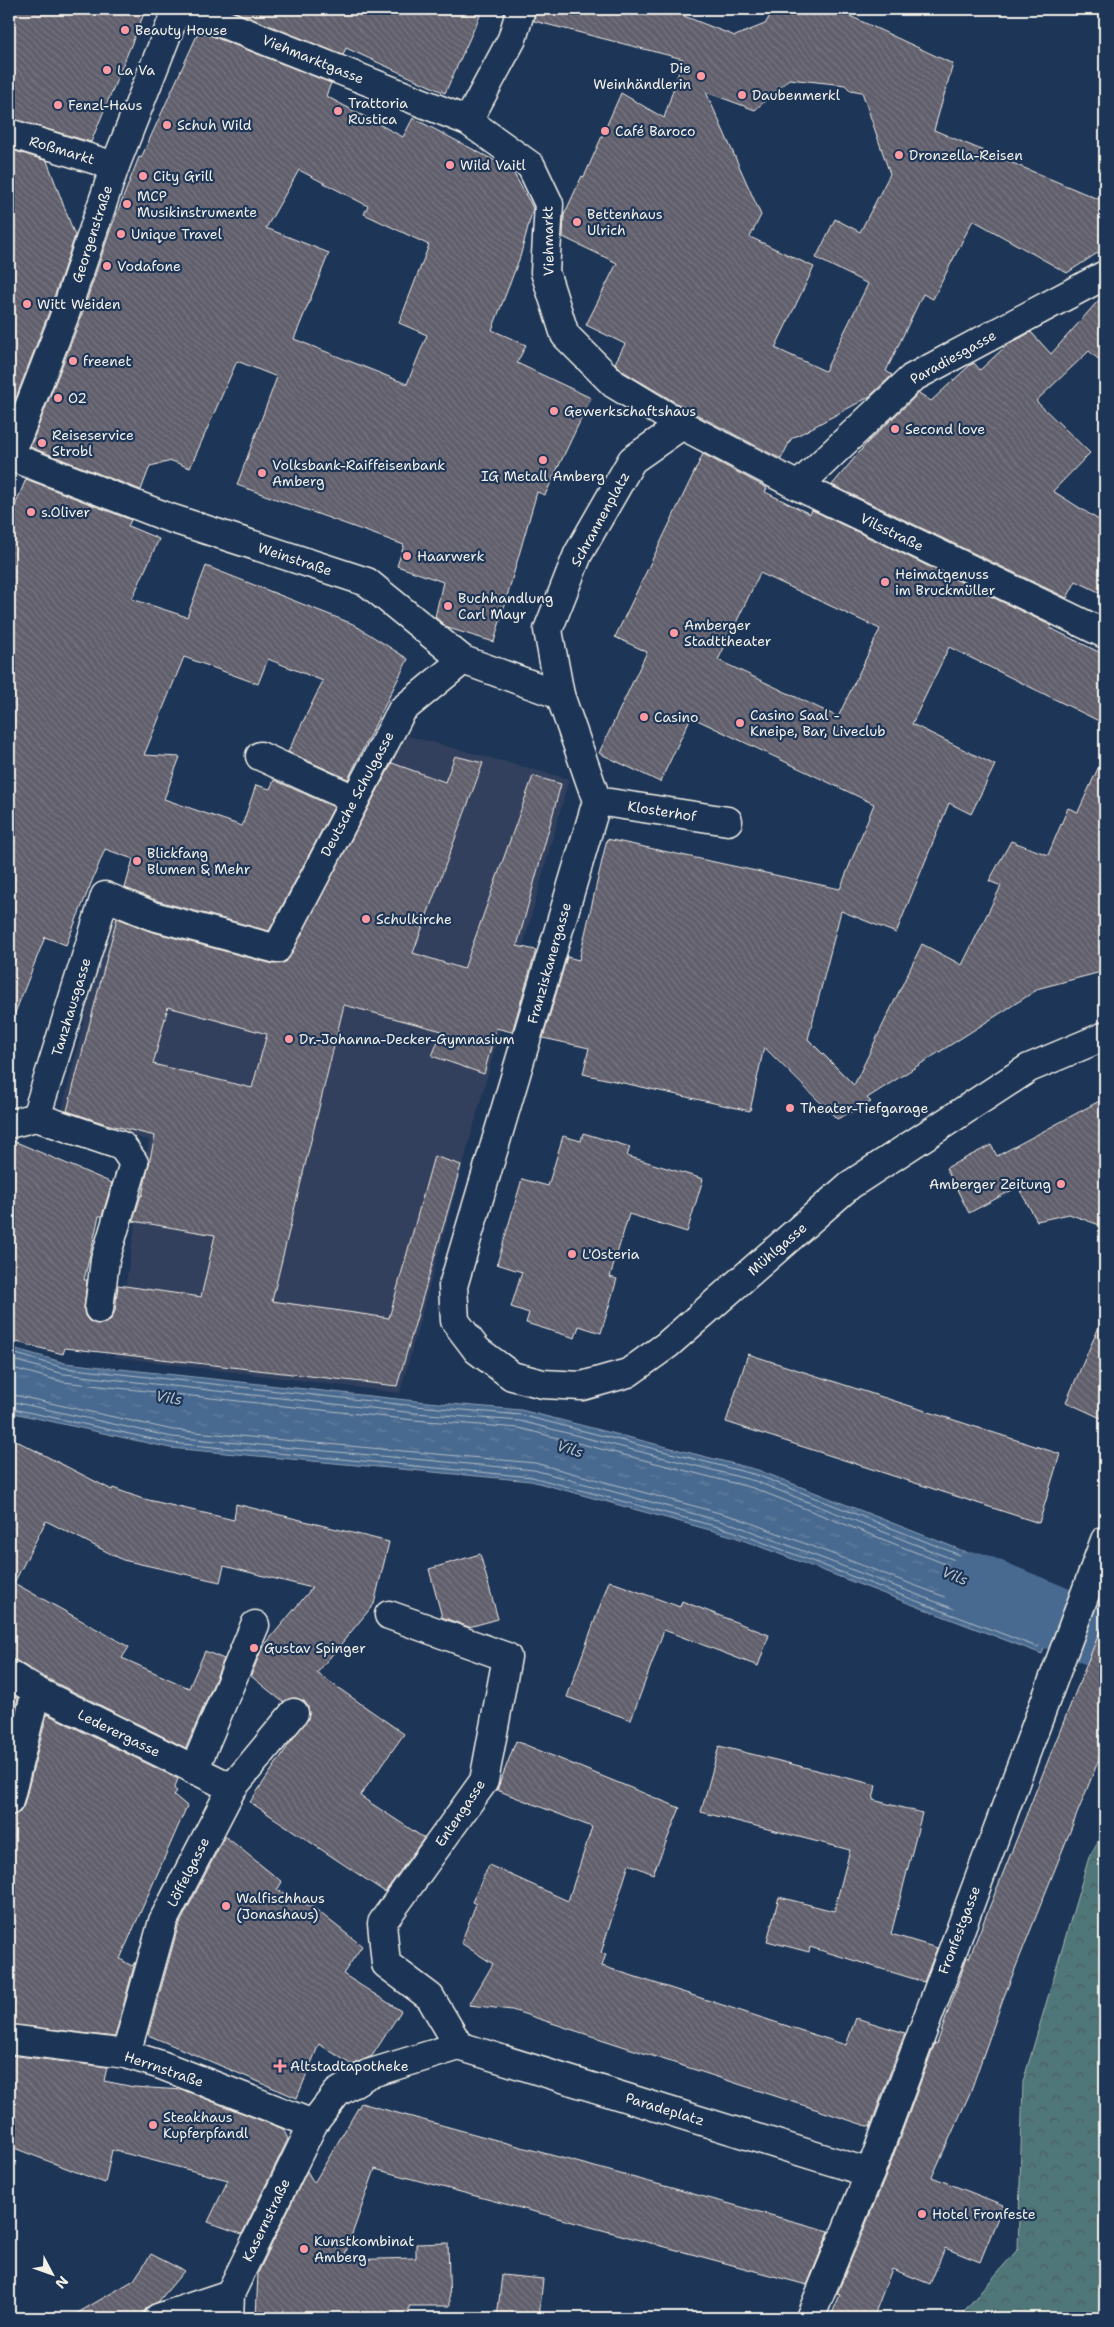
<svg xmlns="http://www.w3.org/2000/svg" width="1114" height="2327" viewBox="0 0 1114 2327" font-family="'Shantell Sans',sans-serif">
<defs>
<pattern id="park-crowns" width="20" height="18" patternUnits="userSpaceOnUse" patternTransform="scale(1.25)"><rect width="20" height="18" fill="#507679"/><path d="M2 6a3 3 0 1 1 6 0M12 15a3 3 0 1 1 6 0" fill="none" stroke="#4c5f60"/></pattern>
<pattern id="water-ripples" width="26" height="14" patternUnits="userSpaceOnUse" patternTransform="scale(1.25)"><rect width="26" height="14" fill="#4a6a90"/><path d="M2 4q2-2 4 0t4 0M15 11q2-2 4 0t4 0" fill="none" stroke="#6580a0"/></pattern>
<pattern id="building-back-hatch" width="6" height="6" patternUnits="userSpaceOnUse" patternTransform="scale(1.25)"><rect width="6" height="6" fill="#615e6c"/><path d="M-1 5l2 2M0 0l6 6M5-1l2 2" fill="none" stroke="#787681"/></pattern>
</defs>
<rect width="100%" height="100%" fill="#1d3557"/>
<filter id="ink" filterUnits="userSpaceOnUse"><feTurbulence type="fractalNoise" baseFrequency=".02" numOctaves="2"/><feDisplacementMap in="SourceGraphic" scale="10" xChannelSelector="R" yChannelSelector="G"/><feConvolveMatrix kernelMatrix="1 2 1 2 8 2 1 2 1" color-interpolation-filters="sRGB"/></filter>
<g filter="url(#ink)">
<!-- built -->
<polygon fill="#31415d" points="397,733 569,779 400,1393 114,1357 149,1140 60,1118 110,914 285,959"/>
<!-- park -->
<polygon fill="url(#park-crowns)" stroke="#a2b4b0" points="1105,1829 1105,2318 958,2318 1018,2249 1023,2082 1089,1857"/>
<!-- water -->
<polygon fill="url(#water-ripples)" stroke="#8ea0b3" points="9,1347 65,1363 416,1401 521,1410 758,1470 1065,1591 1042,1654 732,1536 531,1481 170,1448 9,1412"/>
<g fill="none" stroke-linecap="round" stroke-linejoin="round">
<!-- shore -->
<g stroke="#b0bbc5" stroke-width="1">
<polyline points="9,1352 65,1368 416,1406 521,1415 757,1475 1056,1593 1058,1596 1040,1645 1037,1647 733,1531 532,1477 171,1443 9,1408"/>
<polyline points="9,1359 64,1374 415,1413 520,1421 755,1481 1048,1597 1050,1600 1036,1637 1033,1639 735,1525 534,1470 172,1437 9,1401"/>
<polyline points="9,1367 63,1382 414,1420 519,1428 753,1488 1039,1601 1040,1604 1032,1628 1029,1629 738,1518 535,1463 173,1430 9,1394"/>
</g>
<!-- river -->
<polyline stroke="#4a6a90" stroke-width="64" points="974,1584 1105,1638"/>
</g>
<!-- building -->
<g fill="url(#building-back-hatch)" stroke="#f4f1e8" fill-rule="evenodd">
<polygon points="9,9 146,9 91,142 9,118"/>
<polygon points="228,9 483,9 445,93 346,48 343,55"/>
<path d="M 536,9 L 666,9 L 735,36 L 765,24 L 774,9 L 835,9 L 953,64 L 934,130 L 1105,202 L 1105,248 L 1067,273 L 973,220 L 933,299 L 923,294 L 886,371 L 892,375 L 869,397 L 791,439 L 781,459 L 690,411 L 624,372 L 615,363 L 625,344 L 586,325 L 617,263 L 563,237 L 564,215 L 582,176 L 584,177 L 621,93 L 664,118 L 683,59 L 534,21 ZM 789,79 L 845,85 L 850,90 L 862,92 L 890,174 L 860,232 L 835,219 L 816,258 L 868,284 L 825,371 L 775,348 L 814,267 L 750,237 L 761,215 L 706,92 L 755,110 Z"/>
<path d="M 199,31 L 331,83 L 326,96 L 403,137 L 413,118 L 503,165 L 513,172 L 533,208 L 520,257 L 492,330 L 526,345 L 517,363 L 591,398 L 545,495 L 537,492 L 494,642 L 448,628 L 435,617 L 443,582 L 397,566 L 404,545 L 237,485 L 277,377 L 237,361 L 190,468 L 172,461 L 150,466 L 141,490 L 30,447 L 79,323 L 110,231 L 139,157 L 141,158 ZM 299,170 L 368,206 L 364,214 L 429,245 L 399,323 L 427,335 L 407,384 L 294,339 L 329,253 L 266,228 Z"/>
<polygon points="9,149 47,161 75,236 49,312 9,416"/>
<polygon points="1105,293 1105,365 1089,351 1036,401 1090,453 1053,491 1105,524 1105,595 1076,581 1067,598 832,485 866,444 919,393 931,401 969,366 974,363 980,370 1006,346 1031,332 1051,354"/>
<path d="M 703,454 L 767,488 L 765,492 L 810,514 L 812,510 L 1052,626 L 1050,628 L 1105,655 L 1105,724 L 949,647 L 912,724 L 995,765 L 971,814 L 949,803 L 896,933 L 841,911 L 808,1039 L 854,1085 L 922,944 L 962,965 L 1001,886 L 989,881 L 1011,841 L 1048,855 L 1068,808 L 1078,812 L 1105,753 L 1105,971 L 1040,988 L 867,1098 L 871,1102 L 837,1119 L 764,1047 L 750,1111 L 583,1074 L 589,1048 L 543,1038 L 567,957 L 579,960 L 607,839 L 840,889 L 874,804 L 691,717 L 660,782 L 599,753 L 647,652 L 615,637 ZM 760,573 L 880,629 L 838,717 L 718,660 Z"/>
<polygon points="26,479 131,520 128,526 159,539 132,599 187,617 206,566 353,624 408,659 348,779 288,752 323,681 268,659 258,684 184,657 144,755 180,757 164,799 242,826 256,785 270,789 274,780 334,807 269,931 158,901 125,888 133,859 105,849 66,945 45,937 11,1023 9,1023 9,520"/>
<path d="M 455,756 L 483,763 L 413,953 L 464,969 L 533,776 L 561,784 L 517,946 L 536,950 L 512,1032 L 496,1028 L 484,1074 L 432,1056 L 442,1031 L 344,1005 L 272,1301 L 389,1318 L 434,1156 L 461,1165 L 397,1386 L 65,1348 L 63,1354 L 9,1340 L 9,1139 L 112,1183 L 102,1216 L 99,1216 L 84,1280 L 87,1280 L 84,1308 L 85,1316 L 89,1321 L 98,1324 L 106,1323 L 111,1319 L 115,1311 L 118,1285 L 201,1297 L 215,1235 L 133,1221 L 141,1195 L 142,1196 L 155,1136 L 106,1124 L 67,1111 L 117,918 L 149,931 L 273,964 L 286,962 L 392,763 L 445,782 ZM 168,1007 L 267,1034 L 252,1088 L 153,1064 Z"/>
<polygon points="1105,1098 1105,1227 1069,1214 1037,1221 1018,1187 969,1213 946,1168 991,1145 997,1156"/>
<polygon points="583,1133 630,1147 627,1156 703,1179 687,1232 629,1214 610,1277 617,1279 601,1333 579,1326 575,1338 526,1323 529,1313 511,1307 522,1272 497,1264 522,1179 548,1186 563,1136 581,1141"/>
<polygon points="1105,1313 1105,1420 1066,1402"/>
<polygon points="748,1354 1060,1454 1039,1523 726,1422"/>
<polygon points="9,1437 112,1490 113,1488 140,1498 234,1520 236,1504 389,1542 374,1604 317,1673 404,1734 360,1796 424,1838 385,1892 250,1802 309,1715 308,1707 304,1701 296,1698 283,1702 251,1676 262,1648 312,1588 224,1566 220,1582 123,1560 46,1521 14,1583 129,1647 122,1658 189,1688 205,1651 224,1659 186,1748 44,1677 17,1661 9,1659"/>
<polygon points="480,1554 498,1619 469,1627 442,1617 429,1569"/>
<polygon points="609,1581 680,1607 682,1601 769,1635 758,1666 664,1630 631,1720 567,1697"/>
<polygon points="1104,1621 1105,1744 1003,1999 970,2093 932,2177 1003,2205 980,2262 945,2248 930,2284 892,2269 873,2318 830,2318 840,2295 837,2294 885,2178 935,2043 937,2044 967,1957 969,1958"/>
<polygon points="9,1692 18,1698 9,1736"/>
<polygon points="47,1714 178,1779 174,1789 177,1791 174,1795 187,1806 120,1959 132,1966 135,1962 115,2037 9,2024 9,1816 20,1812 24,1805"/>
<polygon points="516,1741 680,1808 653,1874 629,1864 601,1953 606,1954 602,1966 846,2045 856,2018 905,2033 870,2127 512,2010 469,2005 493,1964 461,1943 476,1904 472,1902 489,1865 568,1901 592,1827 497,1790"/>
<polygon points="719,1746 876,1785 873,1800 922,1813 891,1934 937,1948 924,1982 810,1947 809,1952 767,1941 779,1897 834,1911 850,1850 701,1812"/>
<polygon points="225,1836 282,1882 277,1890 314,1908 362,1946 343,1974 401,2011 372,2056 352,2065 319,2044 297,2098 148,2035 178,1927"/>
<polygon points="9,2055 107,2067 104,2081 134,2087 183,2090 283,2129 288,2139 242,2234 208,2222 228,2180 112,2150 105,2183 9,2146"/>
<polygon points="361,2103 507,2143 829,2231 807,2285 375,2169 343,2260 416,2258 416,2244 448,2243 450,2306 409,2306 409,2318 256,2318 258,2273 307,2171 314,2183"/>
<polygon points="151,2254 184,2271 158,2302 147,2307 144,2312 130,2318 69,2318 134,2280"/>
<polygon points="502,2275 543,2279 539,2318 497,2318"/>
</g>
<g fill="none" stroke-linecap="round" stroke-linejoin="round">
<defs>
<g id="street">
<polyline points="186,9 468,121 531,166 549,204 545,272 565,335 614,384 682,425 798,486 1105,634"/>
<polyline points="468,121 512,39 521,9"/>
<polyline points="9,133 115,166"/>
<polyline points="682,425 632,460 578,554 548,630 560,695 597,801 453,1286 455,1321 477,1350 512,1376 543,1384 582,1386 628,1373 667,1345 850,1185 1029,1068 1105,1036"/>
<polyline points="10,456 167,517 367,582 463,660 560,695"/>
<polyline points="9,459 64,317 115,166 177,9"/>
<polyline points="798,486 912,378 1105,275"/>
<polyline points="260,756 354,799"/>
<polyline points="597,801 728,821"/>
<polyline points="36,1117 105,896 153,916 277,949 402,710 463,660"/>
<polyline points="9,1124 36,1117 122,1146 134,1163 105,1260 99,1309"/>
<polyline points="389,1615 507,1657 484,1781 382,1923 386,1964 430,1997 459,2046"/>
<polyline points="9,1674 36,1691 232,1788"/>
<polyline points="194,1770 255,1625"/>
<polyline points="9,1801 36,1691"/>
<polyline points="9,2039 126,2054 161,2065 313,2124"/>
<polyline points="126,2054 163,1921 232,1788 294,1713"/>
<polyline points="158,2318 230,2294"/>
<polyline points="229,2318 230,2294 313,2124 337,2093 368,2074 459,2046 870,2173"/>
<polyline points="810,2318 870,2173 1105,1540"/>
</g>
</defs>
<!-- street casing -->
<use href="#street" stroke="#f4f1e8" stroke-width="31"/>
<!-- street -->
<use href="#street" stroke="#1d3557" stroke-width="28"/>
</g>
</g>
<!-- markers -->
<g fill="#ff9aa2" stroke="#1d3557" stroke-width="2">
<circle cx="125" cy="30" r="5"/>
<circle cx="107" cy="70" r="5"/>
<circle cx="701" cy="76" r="5"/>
<circle cx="742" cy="95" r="5"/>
<circle cx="58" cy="105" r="5"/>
<circle cx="338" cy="111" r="5"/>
<circle cx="167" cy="125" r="5"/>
<circle cx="605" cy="131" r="5"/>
<circle cx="899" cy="155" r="5"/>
<circle cx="450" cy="165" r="5"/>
<circle cx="143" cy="176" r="5"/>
<circle cx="127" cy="204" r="5"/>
<circle cx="577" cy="222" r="5"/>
<circle cx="121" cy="234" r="5"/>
<circle cx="107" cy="266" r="5"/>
<circle cx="27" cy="304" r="5"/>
<circle cx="73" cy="361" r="5"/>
<circle cx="58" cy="398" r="5"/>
<circle cx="554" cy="411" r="5"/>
<circle cx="895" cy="429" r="5"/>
<circle cx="42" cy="443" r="5"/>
<circle cx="543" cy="460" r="5"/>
<circle cx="262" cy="473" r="5"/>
<circle cx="31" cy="512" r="5"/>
<circle cx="407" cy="556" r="5"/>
<circle cx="885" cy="582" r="5"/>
<circle cx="448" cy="606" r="5"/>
<circle cx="674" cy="633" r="5"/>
<circle cx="644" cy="717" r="5"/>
<circle cx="740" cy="723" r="5"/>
<circle cx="137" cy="861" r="5"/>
<circle cx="366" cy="919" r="5"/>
<circle cx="289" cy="1039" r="5"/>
<circle cx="790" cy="1108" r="5"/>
<circle cx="1061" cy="1184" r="5"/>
<circle cx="572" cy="1254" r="5"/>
<circle cx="254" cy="1648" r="5"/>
<circle cx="226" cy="1906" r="5"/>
<path d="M277.5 2058.5h5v5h5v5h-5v5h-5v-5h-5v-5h5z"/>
<circle cx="153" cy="2125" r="5"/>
<circle cx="922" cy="2214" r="5"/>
<circle cx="304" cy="2249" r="5"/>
</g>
<g text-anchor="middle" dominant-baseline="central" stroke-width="4.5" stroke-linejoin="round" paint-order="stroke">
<!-- poi labels -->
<g font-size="14" fill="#f4f1e8" stroke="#1d3557" text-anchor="start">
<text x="135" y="30">Beauty House</text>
<text x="691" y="68" text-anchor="end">Die<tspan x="691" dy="16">Weinhändlerin</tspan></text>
<text x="117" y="70">La Va</text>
<text x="752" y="95">Daubenmerkl</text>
<text x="348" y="103">Trattoria<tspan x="348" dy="16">Rustica</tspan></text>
<text x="68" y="105">Fenzl-Haus</text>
<text x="177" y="125">Schuh Wild</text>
<text x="615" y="131">Café Baroco</text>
<text x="909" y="155">Dronzella-Reisen</text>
<text x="460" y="165">Wild Vaitl</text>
<text x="153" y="176">City Grill</text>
<text x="137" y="196">MCP<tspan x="137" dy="16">Musikinstrumente</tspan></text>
<text x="587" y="214">Bettenhaus<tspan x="587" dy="16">Ulrich</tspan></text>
<text x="131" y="234">Unique Travel</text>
<text x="117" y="266">Vodafone</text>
<text x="37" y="304">Witt Weiden</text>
<text x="83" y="361">freenet</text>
<text x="68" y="398">O2</text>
<text x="564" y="411">Gewerkschaftshaus</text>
<text x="905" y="429">Second love</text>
<text x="52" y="435">Reiseservice<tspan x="52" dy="16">Strobl</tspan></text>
<text x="272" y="465">Volksbank-Raiffeisenbank<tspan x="272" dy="16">Amberg</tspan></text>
<text x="543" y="476" text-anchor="middle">IG Metall Amberg</text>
<text x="41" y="512">s.Oliver</text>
<text x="417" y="556">Haarwerk</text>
<text x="895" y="574">Heimatgenuss<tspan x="895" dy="16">im Bruckmüller</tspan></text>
<text x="458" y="598">Buchhandlung<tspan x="458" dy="16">Carl Mayr</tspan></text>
<text x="684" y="625">Amberger<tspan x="684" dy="16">Stadttheater</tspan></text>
<text x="750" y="715">Casino Saal -<tspan x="750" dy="16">Kneipe, Bar, Liveclub</tspan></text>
<text x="654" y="717">Casino</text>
<text x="147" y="853">Blickfang<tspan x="147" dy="16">Blumen &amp; Mehr</tspan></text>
<text x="376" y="919">Schulkirche</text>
<text x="299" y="1039">Dr.-Johanna-Decker-Gymnasium</text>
<text x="800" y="1108">Theater-Tiefgarage</text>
<text x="1051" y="1184" text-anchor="end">Amberger Zeitung</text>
<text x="582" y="1254">L'Osteria</text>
<text x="264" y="1648">Gustav Spinger</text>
<text x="236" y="1898">Walfischhaus<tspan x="236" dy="16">(Jonashaus)</tspan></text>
<text x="290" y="2066">Altstadtapotheke</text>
<text x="163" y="2117">Steakhaus<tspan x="163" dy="16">Kupferpfandl</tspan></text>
<text x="932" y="2214">Hotel Fronfeste</text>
<text x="314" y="2241">Kunstkombinat<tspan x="314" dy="16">Amberg</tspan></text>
</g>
<!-- street labels -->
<g font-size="14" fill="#f4f1e8" stroke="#1d3557">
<text transform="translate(313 59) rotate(22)">Viehmarktgasse</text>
<text transform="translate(62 150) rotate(17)">Roßmarkt</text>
<text transform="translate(92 234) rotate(-72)">Georgenstraße</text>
<text transform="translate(548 241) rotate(-91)">Viehmarkt</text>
<text transform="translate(953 357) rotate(-29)">Paradiesgasse</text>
<text transform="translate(600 519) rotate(-61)">Schrannenplatz</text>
<text transform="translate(892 532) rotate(26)">Vilsstraße</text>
<text transform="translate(295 559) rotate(18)">Weinstraße</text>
<text transform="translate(357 794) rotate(-62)">Deutsche Schulgasse</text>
<text transform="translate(662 811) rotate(9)">Klosterhof</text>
<text transform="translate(549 963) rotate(-74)">Franziskanergasse</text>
<text transform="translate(71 1007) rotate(-73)">Tanzhausgasse</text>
<text transform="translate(777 1249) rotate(-41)">Mühlgasse</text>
<text transform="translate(119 1733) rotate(26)">Lederergasse</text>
<text transform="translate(460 1813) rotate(-56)">Entengasse</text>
<text transform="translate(188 1872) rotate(-63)">Löffelgasse</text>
<text transform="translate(959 1930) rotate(-69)">Fronfestgasse</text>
<text transform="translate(164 2069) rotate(19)">Herrnstraße</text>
<text transform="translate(665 2109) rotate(17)">Paradeplatz</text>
<text transform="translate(266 2220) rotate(-64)">Kasernstraße</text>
</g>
<!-- water labels -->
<g font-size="15" font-style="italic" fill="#b8c2c9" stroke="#1d3557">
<text transform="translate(169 1398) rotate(9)">Vils</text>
<text transform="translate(570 1449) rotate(17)">Vils</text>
<text transform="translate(955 1576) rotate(22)">Vils</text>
</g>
</g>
<!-- margin -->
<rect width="1114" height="2327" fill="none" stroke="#1d3557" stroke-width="30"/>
<rect x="15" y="15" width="1084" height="2297" fill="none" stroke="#f4f1e8" stroke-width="2" filter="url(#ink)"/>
<!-- north arrow -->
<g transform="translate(52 2274) rotate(131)" stroke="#1d3557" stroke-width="4" paint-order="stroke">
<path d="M0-4L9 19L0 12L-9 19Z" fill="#f4f1e8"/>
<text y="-8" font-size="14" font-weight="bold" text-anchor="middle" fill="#f4f1e8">N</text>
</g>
</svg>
